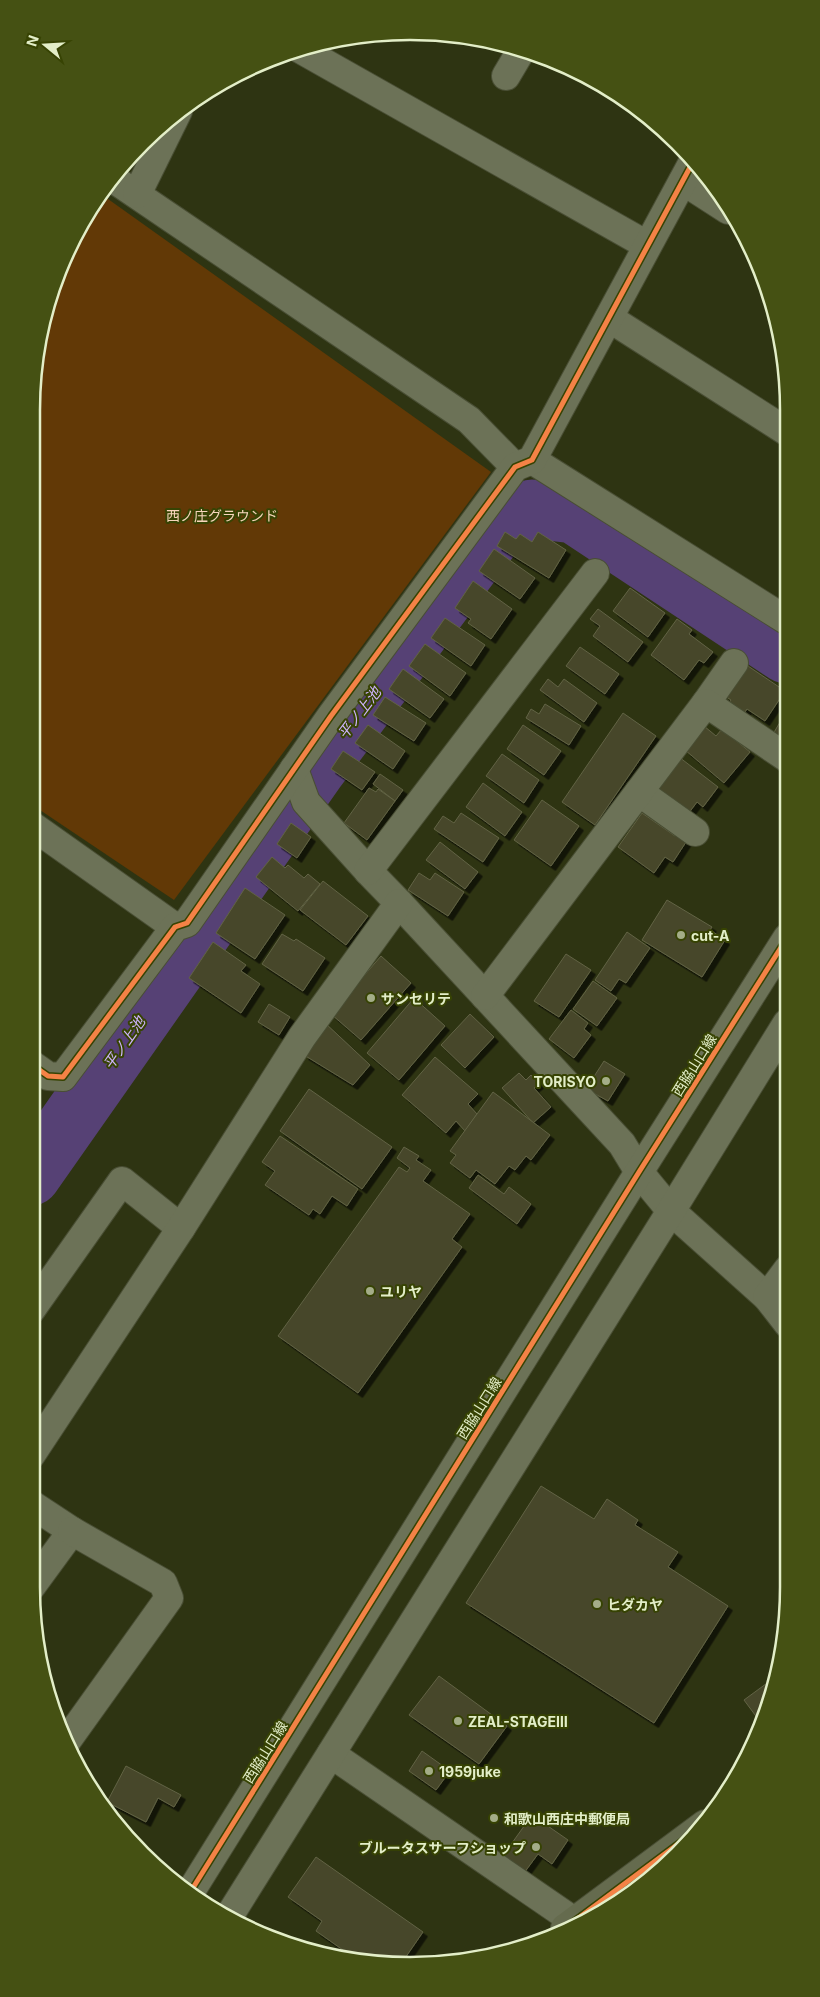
<svg xmlns="http://www.w3.org/2000/svg" width="820" height="1997" viewBox="0 0 820 1997" font-family="Inter,'Noto Sans JP',sans-serif">
<defs>
<filter id="shadow"><feDropShadow dx="4.5" dy="4.5" stdDeviation="0" flood-color="#0009"/></filter>
</defs>
<rect width="100%" height="100%" fill="#2e3412"/>
<!-- green -->
<polygon fill="#623906" points="101,194 491,472 174,900 31,804 31,410 51,289 82,221"/>
<g fill="none" stroke-linecap="round" stroke-linejoin="round">
<!-- river -->
<polyline stroke="#564175" stroke-width="59" points="31,1176 316,770 501,524 532,509 574,514 786,654"/>
</g>
<!-- building -->
<g fill="#46472b" stroke="#626344" filter="url(#shadow)">
<polygon points="505,532 516,539 520,534 532,542 538,532 566,550 549,578 497,546"/>
<polygon points="494,549 535,578 520,599 479,571"/>
<polygon points="473,581 512,609 491,639 468,623 471,619 455,608"/>
<polygon points="630,588 665,613 648,637 613,611"/>
<polygon points="598,609 643,642 628,662 593,636 600,626 590,619"/>
<polygon points="445,618 485,645 471,666 431,638"/>
<polygon points="677,619 692,630 689,634 713,652 704,663 699,660 684,680 651,655"/>
<polygon points="425,644 466,673 450,696 409,666"/>
<polygon points="580,647 619,674 605,694 566,666"/>
<polygon points="745,664 785,691 765,721 747,709 743,715 728,704 731,700 725,696"/>
<polygon points="403,669 444,699 430,718 389,689"/>
<polygon points="548,679 558,687 564,679 597,703 584,722 540,690"/>
<polygon points="385,697 426,723 414,741 373,715"/>
<polygon points="545,704 581,726 569,745 526,718 531,709 539,714"/>
<polygon points="786,712 786,742 773,734"/>
<polygon points="623,713 656,736 595,825 562,802"/>
<polygon points="368,725 405,751 393,769 355,743"/>
<polygon points="523,725 561,751 544,775 507,749"/>
<polygon points="704,726 716,736 722,729 750,752 724,783 685,750"/>
<polygon points="343,751 375,772 362,790 331,769"/>
<polygon points="502,754 539,780 524,803 486,776"/>
<polygon points="679,757 718,787 703,807 697,802 688,814 655,789"/>
<polygon points="380,774 403,790 395,801 373,784"/>
<polygon points="483,783 522,812 505,836 466,807"/>
<polygon points="369,788 376,792 378,789 395,801 367,840 344,823"/>
<polygon points="542,800 579,826 551,866 514,840"/>
<polygon points="461,813 499,838 483,862 434,829 443,816 454,823"/>
<polygon points="642,813 675,836 677,832 688,839 673,862 665,857 654,873 618,847"/>
<polygon points="291,823 311,837 297,858 277,844"/>
<polygon points="440,842 478,872 465,889 426,860"/>
<polygon points="272,857 285,868 288,865 304,878 308,874 320,884 298,911 256,877"/>
<polygon points="419,873 430,880 435,873 464,892 448,916 408,890"/>
<polygon points="323,881 368,916 346,945 300,910"/>
<polygon points="245,888 285,915 255,959 216,933"/>
<polygon points="667,900 712,927 710,930 725,940 702,977 642,940"/>
<polygon points="627,932 650,948 626,983 619,979 611,991 595,980"/>
<polygon points="282,934 294,941 296,939 325,958 303,991 262,964"/>
<polygon points="213,942 246,965 241,971 260,984 241,1013 189,978"/>
<polygon points="566,954 591,970 559,1017 534,1001"/>
<polygon points="381,956 411,983 361,1040 331,1014"/>
<polygon points="593,981 617,998 597,1026 573,1009"/>
<polygon points="414,998 445,1026 399,1080 367,1053"/>
<polygon points="269,1004 290,1017 279,1035 258,1022"/>
<polygon points="571,1010 588,1023 584,1029 591,1035 574,1058 549,1039"/>
<polygon points="470,1014 494,1037 465,1068 441,1045"/>
<polygon points="324,1022 370,1065 353,1085 304,1055"/>
<polygon points="435,1057 478,1094 468,1104 477,1114 465,1131 456,1121 446,1133 402,1095"/>
<polygon points="604,1061 625,1074 608,1101 586,1089"/>
<polygon points="519,1073 526,1080 531,1075 539,1084 534,1088 551,1107 533,1123 502,1088"/>
<polygon points="309,1089 392,1147 362,1189 280,1131"/>
<polygon points="493,1092 550,1135 531,1160 526,1156 515,1170 509,1166 495,1184 476,1170 470,1178 450,1163 456,1155 450,1151"/>
<polygon points="280,1136 358,1189 347,1206 332,1196 320,1214 313,1209 309,1215 265,1185 275,1171 262,1162"/>
<polygon points="404,1147 419,1156 416,1160 431,1170 423,1181 470,1214 452,1239 462,1247 358,1393 278,1336 399,1167 407,1172 410,1168 397,1158"/>
<polygon points="478,1175 504,1194 509,1187 531,1204 517,1224 469,1188"/>
<polygon points="541,1486 594,1519 607,1499 638,1520 635,1525 678,1552 668,1567 728,1606 654,1723 466,1603"/>
<polygon points="439,1676 507,1726 479,1764 409,1715"/>
<polygon points="774,1678 769,1708 761,1723 744,1700"/>
<polygon points="422,1751 450,1771 436,1790 409,1771"/>
<polygon points="126,1766 181,1795 174,1807 158,1798 146,1822 107,1802"/>
<polygon points="532,1815 568,1840 552,1864 538,1854 524,1873 502,1857"/>
<polygon points="316,1857 423,1932 403,1961 360,1962 316,1931 322,1921 288,1897"/>
</g>
<g fill="none" stroke-linecap="round" stroke-linejoin="round">
<defs>
<g id="minor">
<polyline points="300,49 647,245"/>
<polyline points="506,76 522,49"/>
<polyline points="112,178 469,420 515,467"/>
<polyline points="683,181 728,210"/>
<polyline points="137,194 178,111"/>
<polyline points="609,318 786,431"/>
<polyline points="532,460 786,620"/>
<polyline points="706,703 734,663"/>
<polyline points="294,769 306,802 368,871 399,903 622,1144 639,1172 671,1211 767,1297"/>
<polyline points="639,792 695,832"/>
<polyline points="31,825 175,927"/>
<polyline points="368,871 595,573"/>
<polyline points="485,996 706,703 787,758"/>
<polyline points="31,1064 48,1076 63,1077 175,927 187,923 331,716 515,467 532,460 694,160"/>
<polyline points="788,1269 767,1297 788,1324"/>
<polyline points="31,1310 122,1181 181,1228"/>
<polyline points="31,1455 181,1228 302,1037 399,903"/>
<polyline points="31,1504 72,1531 31,1587"/>
<polyline points="66,1742 169,1598 163,1583 72,1531"/>
<polyline points="331,1754 574,1921"/>
<polyline points="191,1891 639,1172 787,938"/>
<polyline points="228,1918 671,1211 787,1023"/>
</g>
<polyline id="major" points="565,1928 705,1824"/>
</defs>
<!-- minor casing -->
<use href="#minor" stroke="#494e34" stroke-width="30"/>
<!-- major casing -->
<use href="#major" stroke="#494e34" stroke-width="30"/>
<!-- path -->
<polyline stroke="#646a4f" stroke-width="3" stroke-dasharray="2.5 4" stroke-linecap="butt" points="31,1122 42,1106"/>
<!-- minor -->
<use href="#minor" stroke="#6c7257" stroke-width="28"/>
<!-- major -->
<use href="#major" stroke="#656b4e" stroke-width="28"/>
<defs>
<g id="cycleway">
<polyline points="31,1064 48,1076 63,1077 175,927 187,923 331,716 515,467 532,460 694,160"/>
<polyline points="191,1891 639,1172 787,938"/>
<polyline points="565,1928 705,1824"/>
</g>
</defs>
<!-- cycleway casing -->
<use href="#cycleway" stroke="#374303" stroke-width="8"/>
<!-- cycleway -->
<use href="#cycleway" stroke="#f48246" stroke-width="5"/>
</g>
<!-- markers -->
<g fill="#a4ad88" stroke="#374303" stroke-width="2">
<circle cx="681" cy="935" r="5"/>
<circle cx="371" cy="998" r="5"/>
<circle cx="606" cy="1081" r="5"/>
<circle cx="370" cy="1291" r="5"/>
<circle cx="597" cy="1604" r="5"/>
<circle cx="458" cy="1721" r="5"/>
<circle cx="429" cy="1771" r="5"/>
<circle cx="494" cy="1818" r="5"/>
<circle cx="536" cy="1847" r="5"/>
</g>
<g text-anchor="middle" dominant-baseline="central" stroke-width="4" stroke-linejoin="round" paint-order="stroke">
<!-- park labels -->
<g font-size="14" fill="#f7d5bb" stroke="#374303">
<text x="222" y="515">西ノ庄グラウンド</text>
</g>
<!-- poi labels -->
<g font-size="14" font-weight="bold" fill="#e3eec8" stroke="#374303" text-anchor="start">
<text x="691" y="935">cut-A</text>
<text x="381" y="998">サンセリテ</text>
<text x="596" y="1081" text-anchor="end">TORISYO</text>
<text x="380" y="1291">ユリヤ</text>
<text x="607" y="1604">ヒダカヤ</text>
<text x="468" y="1721">ZEAL-STAGEⅢ</text>
<text x="439" y="1771">1959juke</text>
<text x="504" y="1818">和歌山西庄中郵便局</text>
<text x="526" y="1847" text-anchor="end">ブルータスサーフショップ</text>
</g>
<!-- street labels -->
<g font-size="14" fill="#e3eec8" stroke="#374303">
<text transform="translate(694 1065) rotate(-58)">西脇山口線</text>
<text transform="translate(479 1408) rotate(-58)">西脇山口線</text>
<text transform="translate(265 1752) rotate(-58)">西脇山口線</text>
</g>
<!-- water labels -->
<g font-size="15" font-style="italic" fill="#ceb4fd" stroke="#374303">
<text transform="translate(359 713) rotate(-53)">平ノ上池</text>
<text transform="translate(124 1043) rotate(-55)">平ノ上池</text>
</g>
</g>
<!-- crop -->
<path d="M0 0H820V1997H0ZM410 40H410A370 370 0 0 1 780 410V1587A370 370 0 0 1 410 1957H410A370 370 0 0 1 40 1587V410A370 370 0 0 1 410 40Z" fill="#455113" fill-rule="evenodd"/>
<path fill="none" stroke="#e3eec8" stroke-width="2.5" d="M410 40H410A370 370 0 0 1 780 410V1587A370 370 0 0 1 410 1957H410A370 370 0 0 1 40 1587V410A370 370 0 0 1 410 40Z"/>
<!-- north arrow -->
<g transform="translate(45 45) rotate(288)" stroke="#374303" stroke-width="4" paint-order="stroke">
<path d="M0-4L9 19L0 12L-9 19Z" fill="#e3eec8"/>
<text y="-8" font-size="14" font-weight="bold" text-anchor="middle" fill="#e3eec8">N</text>
</g>
</svg>
